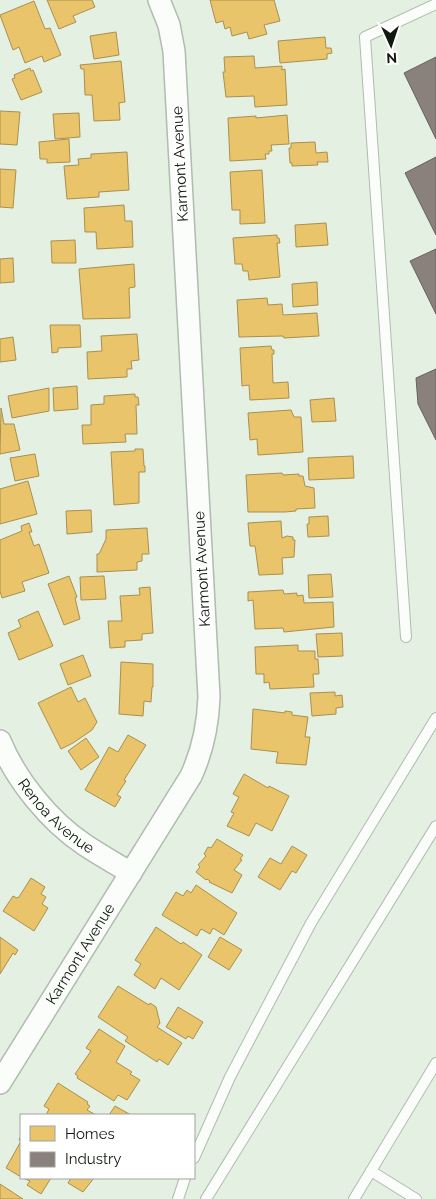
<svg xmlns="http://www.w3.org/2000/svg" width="436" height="1199" viewBox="0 0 436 1199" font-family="Raleway,sans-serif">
<rect width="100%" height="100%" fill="#e4f0e2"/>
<!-- homes -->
<g fill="#e9c46a" stroke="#a8904f">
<polygon points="47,0 92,0 95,7 73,16 76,22 59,29"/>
<polygon points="210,0 274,0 280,21 264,25 267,34 249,39 247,32 232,36 230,27 225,29 223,21 216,23"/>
<polygon points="34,1 45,29 50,28 61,55 44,62 42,56 25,63 19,47 13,50 0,15"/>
<polygon points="116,32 119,55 94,59 90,36"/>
<polygon points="325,37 326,48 331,48 332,53 327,54 327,59 280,63 278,41"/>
<polygon points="254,56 255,68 282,66 282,70 285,69 287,105 255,107 254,96 226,97 223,72 225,72 224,57"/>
<polygon points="121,61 125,102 119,103 120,120 94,121 92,95 85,95 84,69 81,69 80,65"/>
<polygon points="30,68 31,71 33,70 42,92 21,100 12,79 15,78 14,75"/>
<polygon points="0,111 20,112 17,145 0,144"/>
<polygon points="79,113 80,137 55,139 53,114"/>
<polygon points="287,115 289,144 271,145 272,151 269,151 269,154 265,154 266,159 230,161 228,118 256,116 256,118"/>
<polygon points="69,139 70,162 47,163 47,159 40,159 39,142"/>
<polygon points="315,142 316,153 327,152 328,162 317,162 318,165 292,166 292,163 290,163 289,148 291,148 291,143"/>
<polygon points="127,152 129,190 99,192 99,197 67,199 64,166 79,165 78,159 91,158 91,154"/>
<polygon points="0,169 16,170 13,208 0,207"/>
<polygon points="262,170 265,223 240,224 240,210 232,210 230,172"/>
<polygon points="124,205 125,221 132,221 133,247 97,249 96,232 85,232 84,208"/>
<polygon points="326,223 328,245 296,247 295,225"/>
<polygon points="277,235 277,238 279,238 280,243 277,243 280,277 249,280 248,271 243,271 242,264 235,264 233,238"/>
<polygon points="75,240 76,263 52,263 51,241"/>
<polygon points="13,258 14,282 0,283 0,259"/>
<polygon points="134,264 135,287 129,288 130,318 83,319 79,269"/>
<polygon points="317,282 318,305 293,307 292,284"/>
<polygon points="267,298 268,305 282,304 283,315 317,313 319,336 284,338 283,336 239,337 237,300"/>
<polygon points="50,325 80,325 81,347 58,348 58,352 52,353"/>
<polygon points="137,334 139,360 131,361 132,369 127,369 127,377 88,379 87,352 102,351 101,336"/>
<polygon points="13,337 16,360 0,362 0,339"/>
<polygon points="271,346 272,350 274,350 274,354 272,354 273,383 288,382 289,398 250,400 249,385 242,386 240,348"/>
<polygon points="77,386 78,409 54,411 53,388"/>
<polygon points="49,388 49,411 12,418 8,396"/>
<polygon points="135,394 135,397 138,397 139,405 136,405 137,434 125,434 126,442 83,444 82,425 91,425 91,405 104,404 104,396"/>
<polygon points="334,398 336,421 312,422 310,400"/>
<polygon points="1,408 4,424 14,424 20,450 0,454"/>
<polygon points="291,410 294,417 301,417 303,452 258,455 257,439 250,440 248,413"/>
<polygon points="135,449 143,449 144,466 145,466 145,472 139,472 139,503 114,505 111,452 135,451"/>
<polygon points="35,454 39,476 15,481 10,458"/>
<polygon points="353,456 354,478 309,480 308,458"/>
<polygon points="282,473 283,475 299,474 299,476 303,476 305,486 314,488 315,508 296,509 296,511 285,512 248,512 246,475"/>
<polygon points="28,481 37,514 0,524 0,489"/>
<polygon points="91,510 92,532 67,534 66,511"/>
<polygon points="328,516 329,536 308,537 307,524 309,524 309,517"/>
<polygon points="281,521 282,538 287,536 293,537 293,540 295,540 294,557 282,558 283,574 259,575 255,546 250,546 248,523"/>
<polygon points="29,523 32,532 29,532 34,546 39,544 49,573 22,582 25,591 2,598 0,591 0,540 22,531 21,526"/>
<polygon points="147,528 149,554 142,554 142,561 137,562 137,570 97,572 97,554 99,554 106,539 106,530"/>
<polygon points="331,574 333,597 309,598 308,575"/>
<polygon points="69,576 77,597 75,598 80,619 64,625 48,584"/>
<polygon points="104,576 106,599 81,600 80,577"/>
<polygon points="150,587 153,633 142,634 142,640 125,641 125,647 110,648 108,621 122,621 120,596 140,595 139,588"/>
<polygon points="283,590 284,594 297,593 297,596 303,595 304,603 333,602 334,627 284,632 283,628 255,629 253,600 248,601 248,592"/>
<polygon points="38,611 53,646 19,660 8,633 21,627 18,620"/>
<polygon points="342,633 343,656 318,657 316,634"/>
<polygon points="298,645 298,651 315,651 315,659 318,659 319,674 313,674 314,687 270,689 269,682 264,683 264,674 256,674 255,647"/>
<polygon points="83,655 91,676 68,685 60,664"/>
<polygon points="121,662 153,664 153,687 152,687 151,702 144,701 143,716 119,714"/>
<polygon points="71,687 78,702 85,698 97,722 92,730 73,743 61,749 38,703"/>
<polygon points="335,692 335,696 342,695 343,707 336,708 336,714 312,716 310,693"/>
<polygon points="253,709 285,713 285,711 292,712 292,715 308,717 305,737 310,737 306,765 276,763 278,752 251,749"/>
<polygon points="128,735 146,745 124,780 126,781 117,795 121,797 115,807 85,790 109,747 118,752"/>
<polygon points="86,738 99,757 81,770 68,751"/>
<polygon points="244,774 268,788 269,786 289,796 272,831 256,823 249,836 227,826 234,813 231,812 239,797 233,794"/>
<polygon points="217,839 243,855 240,859 242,860 234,870 242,875 232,893 209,882 210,881 207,879 206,880 196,872 200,867 198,865 206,856 204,854 208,847 211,848"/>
<polygon points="292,846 307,855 296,873 292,871 280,890 258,877 270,858 281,864"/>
<polygon points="31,878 45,887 41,894 46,897 42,904 48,908 34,931 3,911 13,896 17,898 19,897"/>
<polygon points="196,885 237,913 224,935 213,928 210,934 201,929 197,936 162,915 176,892 183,896 187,890 191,893"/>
<polygon points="156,927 181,944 183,942 202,955 179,990 161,978 155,989 134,975 141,964 135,960"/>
<polygon points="0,937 18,950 15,955 13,953 0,974"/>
<polygon points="220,937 242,950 229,970 208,957"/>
<polygon points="118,986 149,1005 150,1003 156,1007 160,1023 157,1027 182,1043 168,1065 159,1059 157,1062 125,1041 128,1037 98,1017"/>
<polygon points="178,1007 203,1022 193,1039 188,1036 186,1039 166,1027"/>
<polygon points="99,1029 125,1046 116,1062 132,1072 130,1074 140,1080 127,1100 118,1095 114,1101 77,1078 78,1076 75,1074 91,1051 86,1048"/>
<polygon points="58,1083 88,1102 87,1104 90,1106 87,1110 96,1115 46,1115 49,1109 44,1106"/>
<polygon points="115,1106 131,1115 109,1115"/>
<polygon points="21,1136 21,1177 6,1168 21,1141 19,1140"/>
<polygon points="23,1178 51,1178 41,1194 27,1185 30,1181"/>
<polygon points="71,1178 94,1178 83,1192 68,1183"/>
<polygon points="0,1184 23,1199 0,1199"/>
</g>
<!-- industry -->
<g fill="#8a817c" stroke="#66625b">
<polygon points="436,57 436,139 404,73"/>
<polygon points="436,157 436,235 405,173"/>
<polygon points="436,249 436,314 410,261"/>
<polygon points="436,369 436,440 418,404 416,378"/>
</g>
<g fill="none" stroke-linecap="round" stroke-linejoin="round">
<defs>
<g id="service">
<polyline points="406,637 365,37 436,4"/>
<polyline points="194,1158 230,1077 311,923 436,718"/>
<polyline points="371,1171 416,1199"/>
<polyline points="178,1199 185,1178"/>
<polyline points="206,1199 436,826"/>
<polyline points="354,1199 436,1063"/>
</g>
<g id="minor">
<path id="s1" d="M 0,741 C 16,780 49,821 85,845 C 100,855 116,864 131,873"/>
<path id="s2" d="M 0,1083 L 191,776 C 203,750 208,726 209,697 L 174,51 L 169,25 L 159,0"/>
</g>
</defs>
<!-- service casing -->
<use href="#service" stroke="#b1bbb0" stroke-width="12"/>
<!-- minor casing -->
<use href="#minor" stroke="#b1bbb0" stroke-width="24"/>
<!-- service -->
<use href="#service" stroke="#fbfdfb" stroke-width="10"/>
<!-- minor -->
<use href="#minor" stroke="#fbfdfb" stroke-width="21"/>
</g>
<g text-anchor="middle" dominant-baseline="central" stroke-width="5" stroke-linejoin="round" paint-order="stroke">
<!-- street labels -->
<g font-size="15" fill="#11180f" stroke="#fff">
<text transform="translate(180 164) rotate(-93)">Karmont Avenue</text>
<text transform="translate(202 569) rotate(-93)">Karmont Avenue</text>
<text stroke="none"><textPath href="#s1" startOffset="95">Renoa Avenue</textPath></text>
<text stroke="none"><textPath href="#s2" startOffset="152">Karmont Avenue</textPath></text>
</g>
</g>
<!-- legend -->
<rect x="20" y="1114" width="175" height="65" fill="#ffffff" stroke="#a0a39f"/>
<rect x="30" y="1126" width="25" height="15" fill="#e9c46a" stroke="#a0a39f"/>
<text x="65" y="1139" font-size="15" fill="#11180f">Homes</text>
<rect x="30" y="1152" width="25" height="15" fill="#8a817c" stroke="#a0a39f"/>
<text x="65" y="1164" font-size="15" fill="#11180f">Industry</text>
<!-- north arrow -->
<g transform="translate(391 45) rotate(177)" stroke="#ffffff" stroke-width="4" paint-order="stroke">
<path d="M0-4L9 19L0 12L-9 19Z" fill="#11180f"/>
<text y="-8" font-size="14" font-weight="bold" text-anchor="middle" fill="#11180f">N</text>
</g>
</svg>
